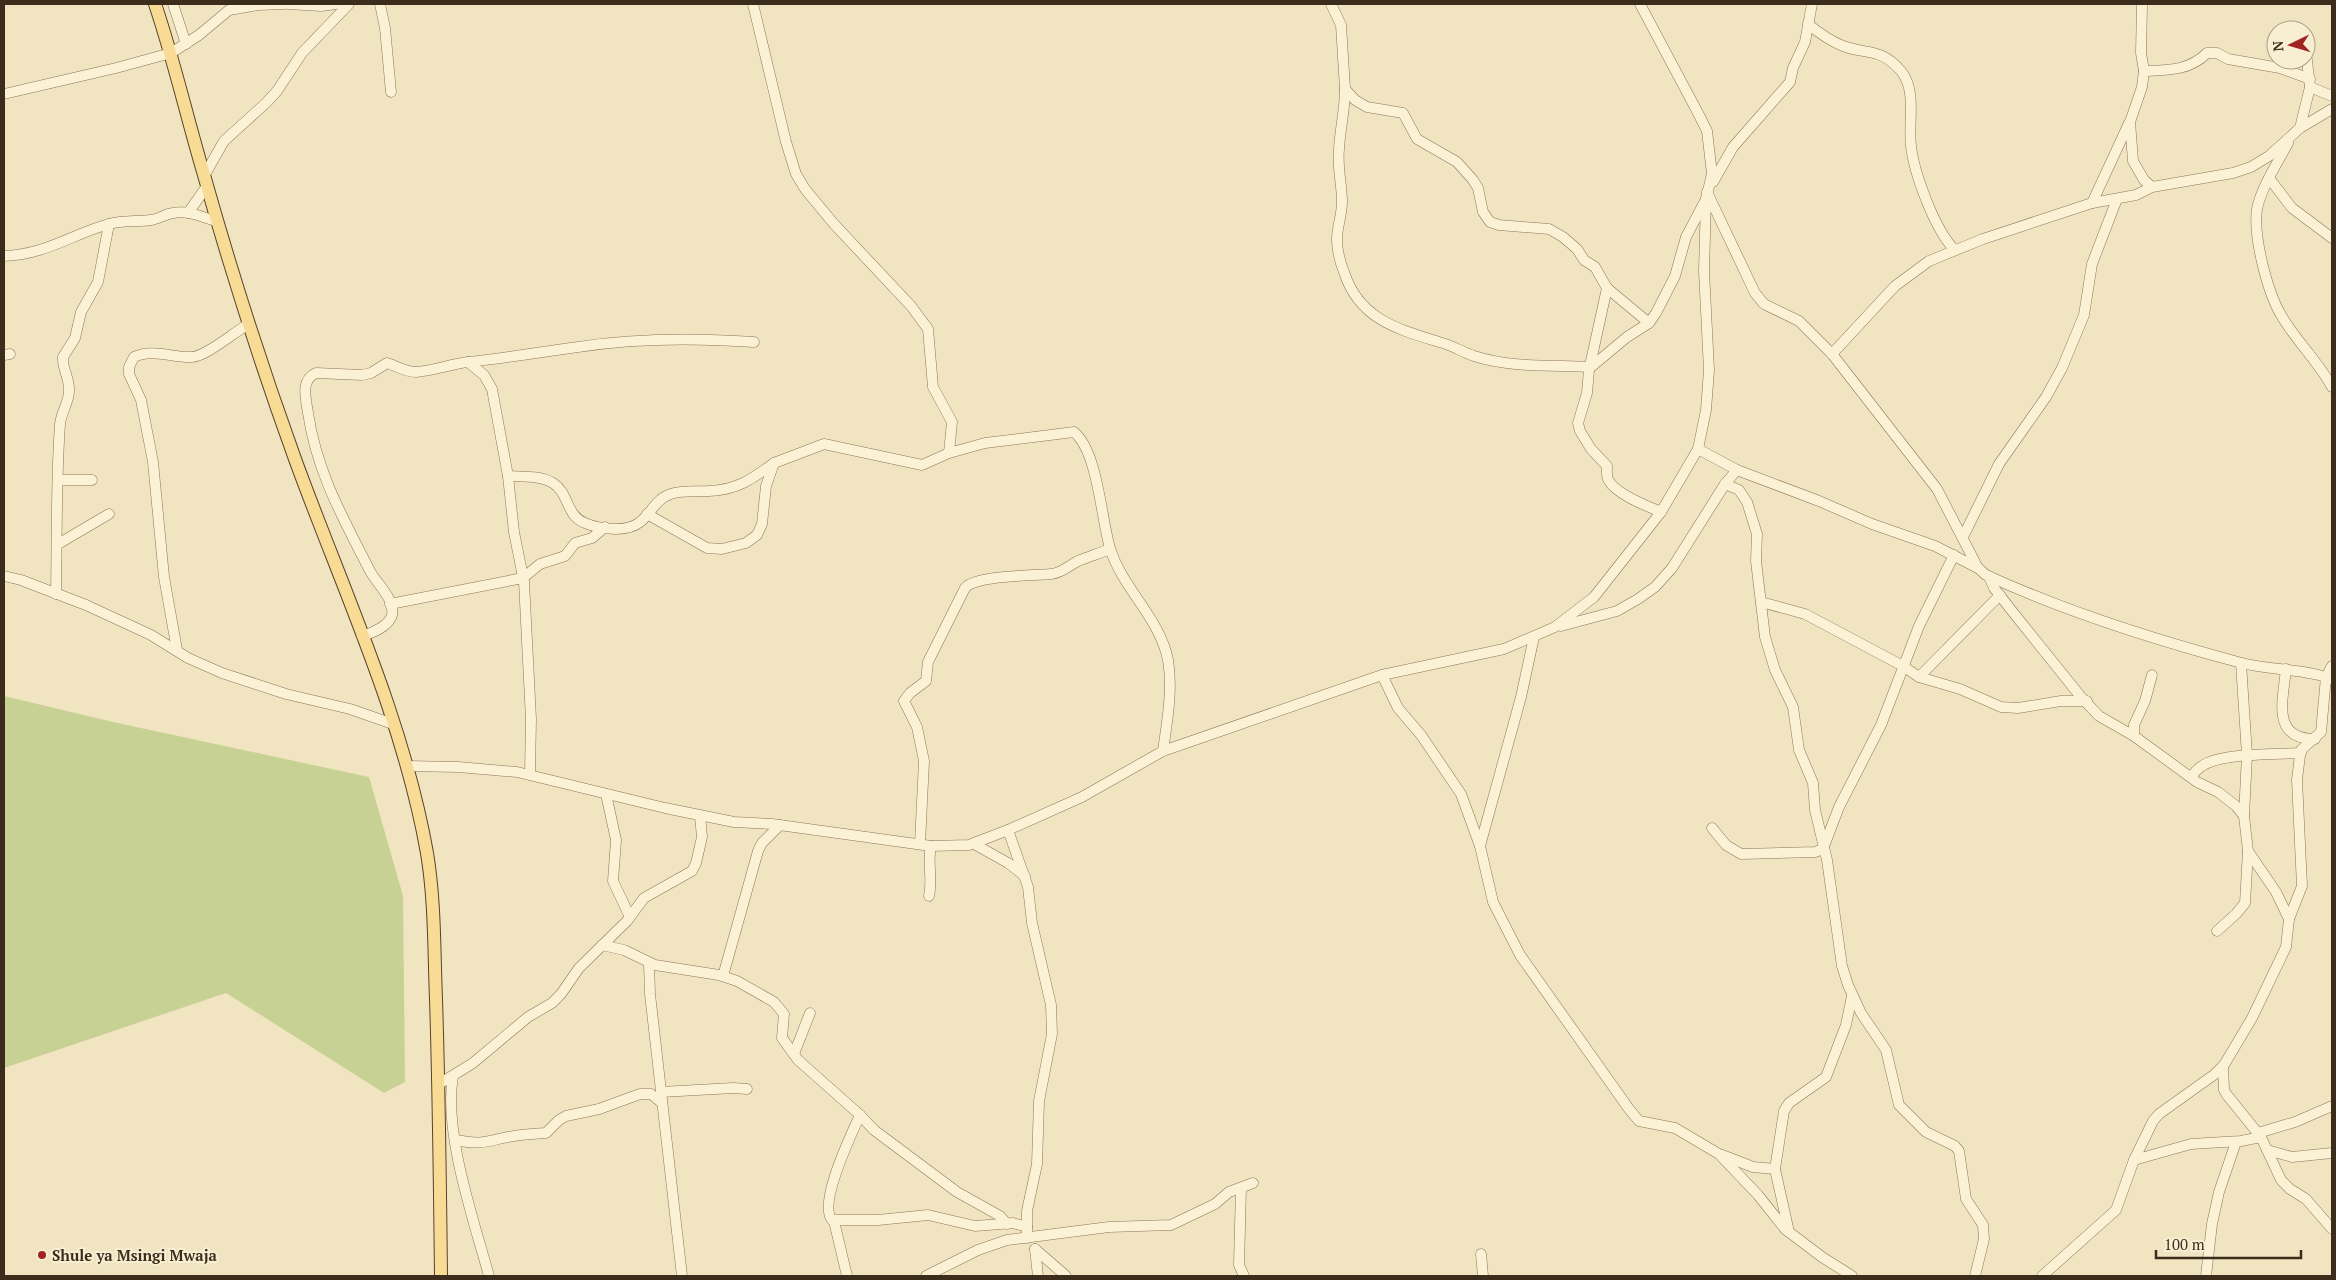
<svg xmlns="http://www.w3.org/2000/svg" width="2336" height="1280" viewBox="0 0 2336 1280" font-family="'PT Serif',serif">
<rect width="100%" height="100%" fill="#f1e4c1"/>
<!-- green -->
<polygon fill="#c8d194" points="4,696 113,722 369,777 403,896 405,1082 384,1093 226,993 4,1068"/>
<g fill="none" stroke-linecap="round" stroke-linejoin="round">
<defs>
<g id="minor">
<polyline points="173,4 186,44"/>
<polyline points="288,4 321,6 336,4"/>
<polyline points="380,4 385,28 391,92"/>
<polyline points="753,4 786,142 796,174 805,189 834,224 911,306 928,329 933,387 952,422 949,453"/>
<polyline points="1331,4 1341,25 1345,89 1355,100 1367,107 1403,113 1417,139 1457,162 1473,180 1478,188 1483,212 1490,222 1499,225 1549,229 1563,237 1577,249 1584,260 1595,267 1607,288 1649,323"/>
<polyline points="2142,4 2141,53 2144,71 2142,87 2130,122 2133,161 2144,180 2152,187"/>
<path d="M 1808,24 C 1819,33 1830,41 1843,46 C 1867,55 1880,47 1901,71 C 1917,90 1908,123 1911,146 C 1914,173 1935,231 1955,250"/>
<path d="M 2144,71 C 2168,70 2189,71 2207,53 L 2217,53 L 2228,59 L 2280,68 L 2310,79"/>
<polyline points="2310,87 2332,96"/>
<path d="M 1345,89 C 1345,110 1340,129 1339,149 C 1337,167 1342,184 1342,202 C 1342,215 1337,227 1337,239 C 1337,250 1340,262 1344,272 C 1359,319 1397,329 1439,342 C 1452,345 1462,352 1474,356 C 1511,368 1553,365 1591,367 L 1627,337 L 1649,323 L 1656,313 L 1675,276 L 1686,237 L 1706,199"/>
<polyline points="4,94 116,68 171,53 199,35 229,10 258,5 284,4"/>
<polyline points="2300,128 2310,87 2306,52"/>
<path d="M 2288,143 C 2278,162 2261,188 2257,209 C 2253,236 2267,291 2281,315 C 2296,341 2318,361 2332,387"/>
<polyline points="204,176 224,141 266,103 277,91 302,53 349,4"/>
<polyline points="2269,178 2292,208 2332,238"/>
<polyline points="1713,182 1733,147 1790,82 1793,68 1805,42 1812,4"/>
<polyline points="1707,192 1755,293 1764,304 1799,321 1832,354 1937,489 1978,568"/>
<polyline points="2092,203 2129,123"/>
<polyline points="188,213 207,186"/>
<path d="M 4,256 C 45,255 72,234 109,224 C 124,220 137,222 151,220 C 159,219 165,214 173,213 C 188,210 203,217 218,222"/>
<path d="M 1607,288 L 1589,370 L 1587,393 L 1578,423 L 1580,431 L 1591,449 L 1607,466 C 1607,471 1606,477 1609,481 C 1616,494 1647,506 1661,512"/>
<polyline points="1832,354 1895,286 1929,261 1983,239 2092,203 2136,195 2152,187 2233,173 2251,167 2269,156 2300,128 2332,109"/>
<polyline points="4,355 10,354"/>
<polyline points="468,362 484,375 492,389 508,476 514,532 524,582 531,719 530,775"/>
<path d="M 1698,449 L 1737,470 L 1819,501 L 1872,524 L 1935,546 L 1978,568 L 1986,575 C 2067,612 2152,639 2238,662 C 2269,671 2302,668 2332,679"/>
<path d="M 508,476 C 522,477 540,475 553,483 C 569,493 566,516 585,523 C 599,529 627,533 640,522 C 651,514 656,498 671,494 C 682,490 697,492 709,491 C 737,490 752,479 774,463"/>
<polyline points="59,480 92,480"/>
<polyline points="1725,484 1739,490 1747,502 1757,534 1756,561 1765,637 1775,670 1793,707 1799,750 1813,783 1815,810 1827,860 1842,966 1848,985 1861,1013 1886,1050 1899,1105 1926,1132 1955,1146 1959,1151 1966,1199 1983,1225 1984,1239 1975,1276"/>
<path d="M 647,514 L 707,548 L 722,549 L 746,543 L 757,535 L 762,524 L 766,486 L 774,463 L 824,444 L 922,465 L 949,453 L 985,443 L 1074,432 C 1098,452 1101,518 1110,548 C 1122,588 1160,618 1168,660 C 1173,690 1167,721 1163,751"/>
<polyline points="1963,537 1999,464 2046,397 2062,368 2084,315 2092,264 2117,199"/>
<polyline points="58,544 109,514"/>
<polyline points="4,576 21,580 86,605 151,635 188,658 222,673 286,694 350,709 393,724"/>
<polyline points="1989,576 1994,588 2012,611 2081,697 2099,716 2134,736 2197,782 2218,792 2236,806 2244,816"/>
<path d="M 56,594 C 57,537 56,481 60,424 C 61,413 69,402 69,391 C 70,379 62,369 63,357 L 75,338 L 81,312 L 98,282 L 109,224"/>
<polyline points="1761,602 1805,614 1903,666 1919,677 1960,689 2001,707 2018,708 2061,701 2087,701"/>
<polyline points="390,604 523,578 540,564 565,556 575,543 592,538 605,527"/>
<polyline points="1561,626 1617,611 1638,599 1655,587 1672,568 1725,484 1737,470"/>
<path d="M 362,636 C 372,633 389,626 392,615 C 395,599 377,584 370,571 C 343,518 317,473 308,413 C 306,399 300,380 316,373 L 362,375 L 371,373 L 387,363 C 397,366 405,372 416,372 C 433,371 451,364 468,362 C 505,358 541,352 578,347 C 636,338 696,338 754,342"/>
<path d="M 177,650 L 164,577 L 153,462 L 141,400 L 129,374 L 129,367 L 134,357 C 153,348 172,358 192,357 C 207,356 234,332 249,324"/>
<polyline points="2241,663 2247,755 2244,816 2248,851 2276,892 2289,919"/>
<path d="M 2286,669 C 2283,700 2271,739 2315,739"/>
<polyline points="1382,675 1398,708 1421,735 1461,794 1480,846 1493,902 1520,955 1629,1109 1639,1121 1675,1128 1719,1154 1758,1195 1785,1229 1822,1257 1852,1276"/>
<polyline points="1919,677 2000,595"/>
<polyline points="2134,736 2134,725 2145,701 2152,675"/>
<polyline points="407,766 458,767 517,772 665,808 734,822 772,824 931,846 969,845 1008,830 1082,797 1163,751 1382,675 1504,649 1555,627 1594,597 1661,512 1698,449 1706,410 1709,370 1704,271 1706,199 1712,174 1707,131 1698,113 1640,4"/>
<path d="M 2191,777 C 2194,773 2198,768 2202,766 C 2221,753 2277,754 2301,753"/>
<polyline points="606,794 616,840 613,881 629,915"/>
<polyline points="1712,828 1726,845 1741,854 1815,852 1823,849 1839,807 1881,725 1919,626 1954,555"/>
<polyline points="1008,830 1028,887 1032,923 1051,1005 1052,1034 1039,1101 1037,1164 1027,1211 1027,1238"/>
<path d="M 920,844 L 924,761 L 917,727 L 904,701 L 910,693 L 926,681 L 928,662 L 965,588 C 976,575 1033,576 1051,574 C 1062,573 1068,566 1078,561 C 1088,557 1100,553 1110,549"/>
<polyline points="974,844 1008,863 1025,876"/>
<polyline points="1480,846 1521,697 1534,637"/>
<path d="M 929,896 C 933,879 927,862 931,846"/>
<polyline points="2217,931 2236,914 2245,903 2248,851"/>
<polyline points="602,945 624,950 655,965 719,975 737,981 774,1002 784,1014 782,1038 798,1060 860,1115 874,1130 957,1192 1000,1216 1007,1224"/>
<polyline points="649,963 650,994 682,1276"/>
<polyline points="723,976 758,851 762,843 780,825"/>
<polyline points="794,1054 810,1013"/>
<polyline points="2223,1066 2224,1090 2227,1095 2261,1137 2281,1180 2290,1189 2306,1199 2332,1229"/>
<path d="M 453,1076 C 443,1132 474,1221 489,1276"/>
<polyline points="439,1084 473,1063 528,1017 552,1003 561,994 579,968 627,921 644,898 692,871 696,863 702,837 700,816"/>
<polyline points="661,1092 733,1088 747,1089"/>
<path d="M 860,1115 C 851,1135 818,1203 832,1220 L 878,1220 L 928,1215 L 975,1226 L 1013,1223 L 1027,1227"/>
<polyline points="2258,1133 2295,1122 2332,1106"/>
<path d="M 456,1140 C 485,1146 487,1140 514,1136 C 524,1134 535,1134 546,1133 L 559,1120 L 566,1116 L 599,1109 L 640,1094 L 651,1094 L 662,1103"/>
<polyline points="2267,1150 2292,1157 2332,1153"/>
<polyline points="1722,1155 1753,1167 1775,1169"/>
<polyline points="2134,1160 2191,1144 2241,1141 2261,1137"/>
<polyline points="1241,1188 1239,1265 1244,1276"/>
<polyline points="834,1221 847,1276"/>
<polyline points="1789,1232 1775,1169 1784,1111 1789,1103 1826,1077 1846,1025 1852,996"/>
<polyline points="1035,1249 1066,1276"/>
<polyline points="1035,1249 1038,1276"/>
<polyline points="1481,1254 1483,1276"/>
<polyline points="926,1276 978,1250 1007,1240 1109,1227 1171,1225 1215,1204 1229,1192 1253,1183"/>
<polyline points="2042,1276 2116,1210 2134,1160 2153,1121 2159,1114 2215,1074 2224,1065 2252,1018 2286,947 2289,919 2302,886 2297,780 2300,755 2301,750 2321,732 2326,677 2332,666"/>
<polyline points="2206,1276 2212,1224 2219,1192 2236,1142"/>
</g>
<path id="major" d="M 155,4 C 174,60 187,118 204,175 C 231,271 261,365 295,459 C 342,588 403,717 427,853 C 435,901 434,951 436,999 C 439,1091 440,1184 441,1276"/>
</defs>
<!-- minor casing -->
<use href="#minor" stroke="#8d7557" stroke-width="11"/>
<!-- major casing -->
<use href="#major" stroke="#5a422b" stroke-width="14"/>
<!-- minor -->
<use href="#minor" stroke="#fbf1d5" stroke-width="10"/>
<!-- major -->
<use href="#major" stroke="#f8dc96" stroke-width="12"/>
</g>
<!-- markers -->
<circle fill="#a12422" stroke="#f8eed1" stroke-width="2" cx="42" cy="1255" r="5"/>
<g text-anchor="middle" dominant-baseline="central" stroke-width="4" stroke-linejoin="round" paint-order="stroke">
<!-- poi labels -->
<g font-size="15" font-weight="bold" fill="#3b2c1c" stroke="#f8eed1" text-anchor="start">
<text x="52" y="1255">Shule ya Msingi Mwaja</text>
</g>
</g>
<!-- border -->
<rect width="2336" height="1280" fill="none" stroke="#3b2c1c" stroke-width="10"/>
<!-- north arrow -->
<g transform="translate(2291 45) rotate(265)"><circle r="24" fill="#f8eed1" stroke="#aca089"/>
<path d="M0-4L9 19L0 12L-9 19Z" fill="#a12422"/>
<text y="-8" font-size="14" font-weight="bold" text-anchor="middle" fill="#3b2c1c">N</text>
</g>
<!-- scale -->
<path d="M2156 1250v8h145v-8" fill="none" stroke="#3b2c1c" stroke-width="2.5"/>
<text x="2164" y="1250" font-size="15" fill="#3b2c1c" stroke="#f8eed1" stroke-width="4" paint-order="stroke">100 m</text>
</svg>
